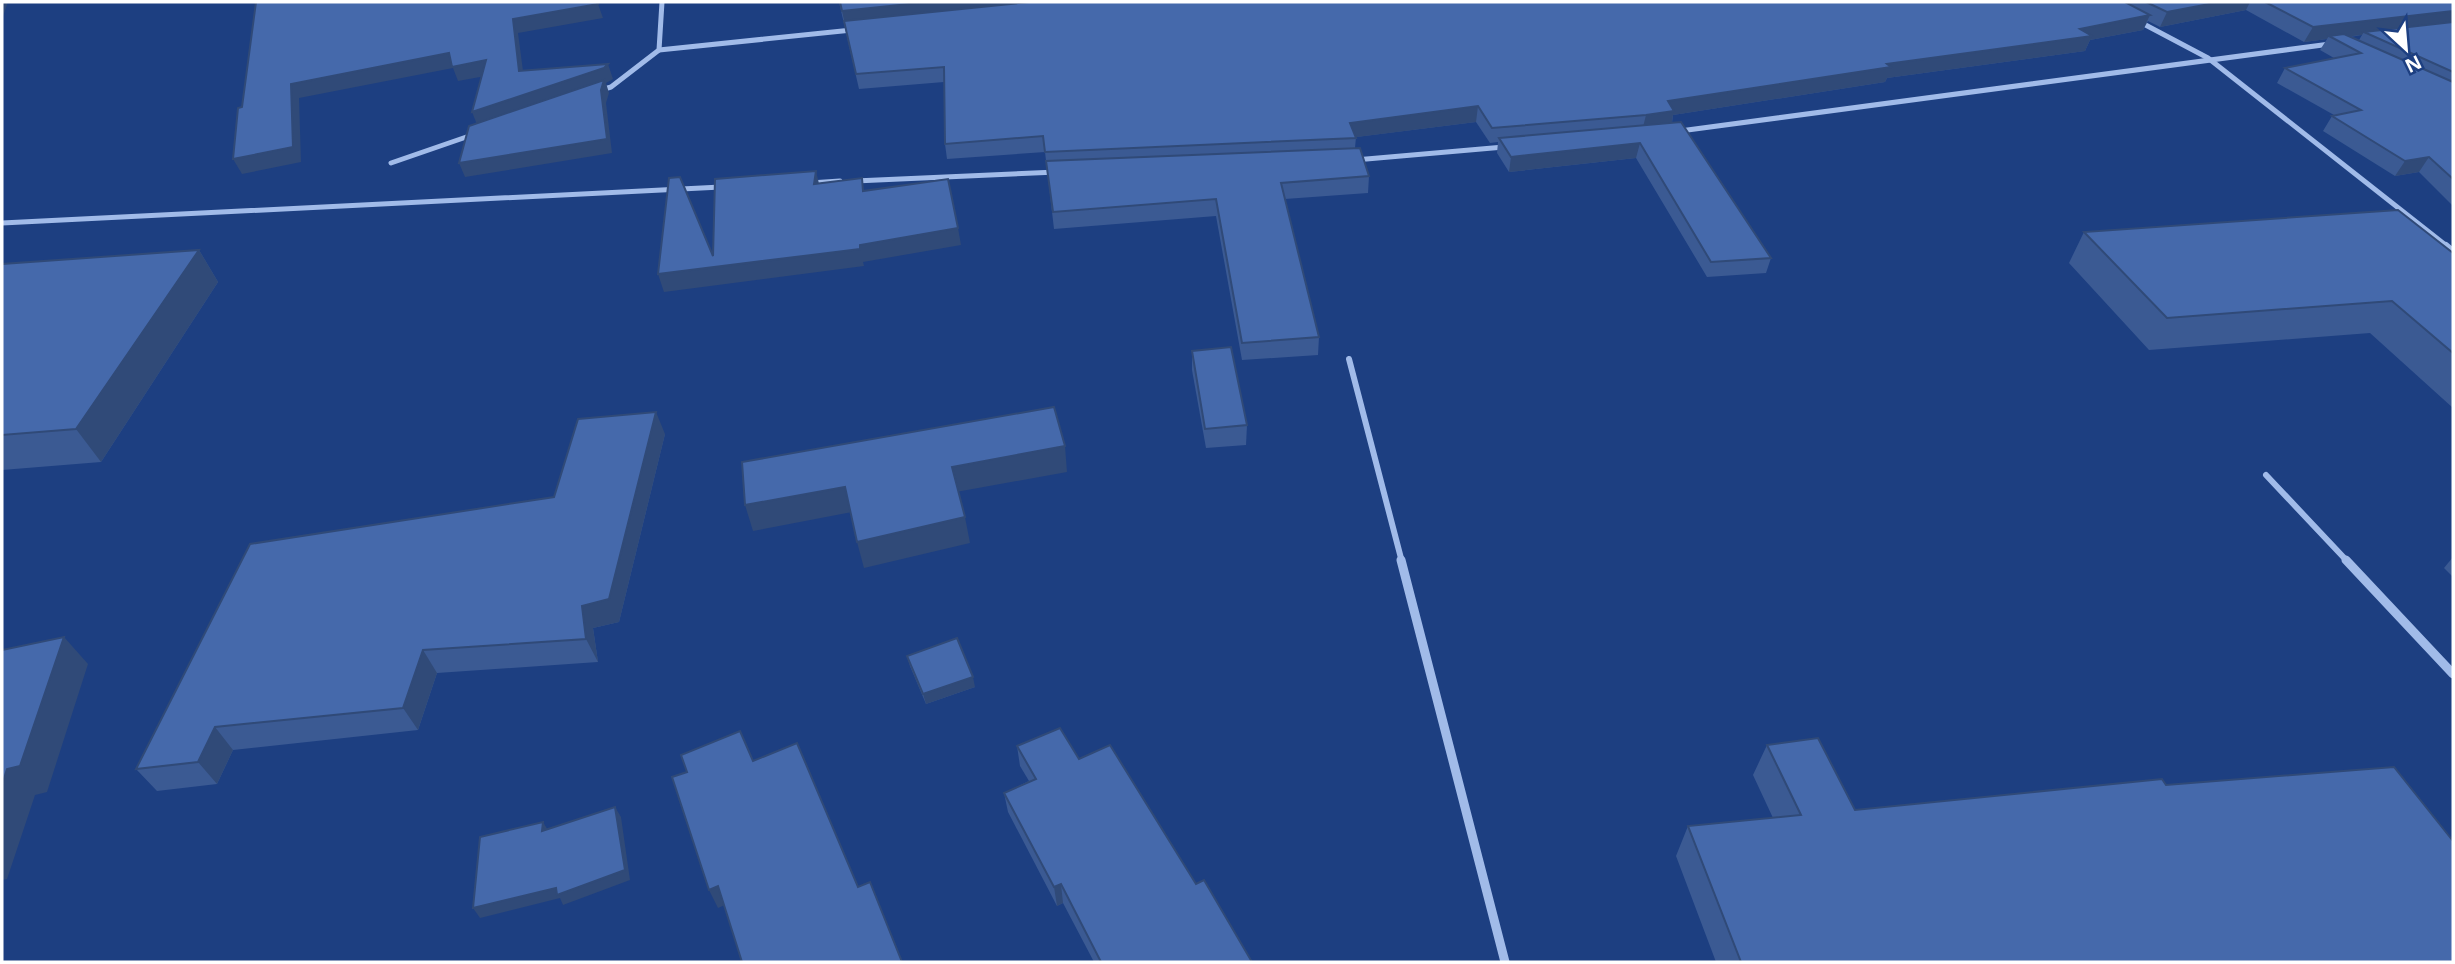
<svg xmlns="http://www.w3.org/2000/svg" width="2455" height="964" viewBox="0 0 2455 964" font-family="'Open Sans',sans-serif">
<rect width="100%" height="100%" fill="#1d3f81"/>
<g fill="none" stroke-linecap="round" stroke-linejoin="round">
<!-- minor-far2 -->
<g stroke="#a1bbe9" stroke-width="5">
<polyline points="2138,21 2208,58 2448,247"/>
<polyline points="659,50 852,30"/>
<polyline points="598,91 611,87 659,50 662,2"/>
<polyline points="1680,131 2330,44"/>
<polyline points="1355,160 1504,147"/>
<polyline points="391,163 475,134"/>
<polyline points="855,181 1057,172"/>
<polyline points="810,183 840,181"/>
<polyline points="2,223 721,187"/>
</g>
<!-- minor-far1 -->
<g stroke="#a1bbe9" stroke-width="6">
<polyline points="2446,245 2453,251"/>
<polyline points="1349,359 1402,562"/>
<polyline points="2266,475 2348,562"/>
</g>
<!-- minor -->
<g stroke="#a1bbe9" stroke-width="9">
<polyline points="1401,560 1505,962"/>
<polyline points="2346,560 2453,674"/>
</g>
</g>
<!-- wall -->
<g fill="#3b5a93" fill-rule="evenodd">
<path d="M 839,2 L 2453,2 L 2453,206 L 2419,172 L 2395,176 L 2323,131 L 2332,116 L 2334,115 L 2277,83 L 2285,68 L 2334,58 L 2320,50 L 2327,39 L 2304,42 L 2246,10 L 2160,27 L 2148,21 L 2143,30 L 2090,40 L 2085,51 L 1887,78 L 1885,82 L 1673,115 L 1672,123 L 1771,258 L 1766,273 L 1707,277 L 1636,158 L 1509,172 L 1497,153 L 1498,142 L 1490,143 L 1476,122 L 1356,137 L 1355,148 L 1369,176 L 1368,193 L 1285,199 L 1319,337 L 1318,355 L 1242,360 L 1216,216 L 1054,229 L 1045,152 L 947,159 L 945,144 L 944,82 L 859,89 ZM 2362,35 L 2359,40 L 2350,37 Z"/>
<polygon points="2084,232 2453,253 2453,408 2370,333 2149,350 2069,263"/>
<polygon points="199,250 218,282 101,462 2,470 2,264"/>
<polygon points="1192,351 1247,425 1246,445 1206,448 1192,370"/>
<polygon points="665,434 619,622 593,628 598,662 437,673 418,730 233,750 217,784 157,791 136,769 554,497"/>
<polygon points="2453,557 2453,577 2444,568"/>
<polygon points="907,656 975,687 926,704 910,666"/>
<polygon points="1767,745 1855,810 2166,785 2453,962 1716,962 1676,856 1688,826 1773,818 1753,775"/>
<polygon points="1017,746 1079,759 1196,884 1252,962 1094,962 1063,903 1057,906 1008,812 1004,793 1029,781 1020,766"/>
</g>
<!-- shaded-wall -->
<g fill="#304a78">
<polygon points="2,2 8,2 2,19"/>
<polygon points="928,2 1069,2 845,25 842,11"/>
<polygon points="2220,2 2250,2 2246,10 2160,27 2167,12"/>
<polygon points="598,4 603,18 518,33 525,86 519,71 513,19"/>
<polygon points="2453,11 2453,25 2364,32 2362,35 2334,38 2329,36 2327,39 2304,42 2313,27"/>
<polygon points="2150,15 2143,30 2090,40 2085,51 1887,78 1885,82 1673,115 1671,127 1642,131 1646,115 1668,101 1887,64"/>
<polygon points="449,53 486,60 491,75 458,81 453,68 299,98 301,162 242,174 233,159 291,84"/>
<polygon points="608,64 613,79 606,83 609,93 606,103 612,153 465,177 459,163 478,127 472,112"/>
<polygon points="1478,106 1476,122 1349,138 1350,123"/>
<polygon points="1640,143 1636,158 1509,172 1511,157"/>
<polygon points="2429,157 2419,172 2395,176 2405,161"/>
<polygon points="816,171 820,188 814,184"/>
<polygon points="958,228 961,245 863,262 864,266 664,292 658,274 860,245"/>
<polygon points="199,250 218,282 101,462 76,429"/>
<polygon points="656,412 665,434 619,622 593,628 598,662 586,639 582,606"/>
<polygon points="1065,446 1067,472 956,492 952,467"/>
<polygon points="845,487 852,512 753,531 745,505"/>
<polygon points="965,517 970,543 864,568 857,542"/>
<polygon points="64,637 88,664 47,792 35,795 7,879 2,880 2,785 7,769"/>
<polygon points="423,650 437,673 418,730 403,708"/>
<polygon points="973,677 975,687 926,704 923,694"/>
<polygon points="215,727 233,750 217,784 198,762"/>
<polygon points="615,807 621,817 630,880 563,905 560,898 480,918 473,908"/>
<polygon points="543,822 549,832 542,831"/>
<polygon points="1061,884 1063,903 1057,906 1054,887"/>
<polygon points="718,886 727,904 718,908 709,890"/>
</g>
<!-- building -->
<g fill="#4569ab" stroke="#304a78" stroke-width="2">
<polygon points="256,2 597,2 598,4 513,19 519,71 608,64 604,68 472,112 486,60 452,67 449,53 291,84 293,147 233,159 238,108 242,107"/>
<polygon points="840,2 928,2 842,11"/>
<polygon points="1029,2 2125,2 2150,15 2080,29 2092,36 1887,64 1891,67 1668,101 1674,111 1646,115 1492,128 1478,106 1350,123 1356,138 1045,152 1043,136 945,144 944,67 856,74 844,21"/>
<polygon points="2146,2 2220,2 2167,12"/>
<polygon points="2265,2 2453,2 2453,11 2313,27"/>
<polygon points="2453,22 2453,72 2364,32"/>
<polygon points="2344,34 2453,82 2453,179 2429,157 2405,161 2332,116 2361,110 2285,68 2361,53 2329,36"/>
<polygon points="604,80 601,90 607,139 459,163 469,126"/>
<polygon points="1681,122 1771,258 1711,262 1640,143 1511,157 1499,138"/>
<polygon points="1360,148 1369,176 1281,183 1319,337 1242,343 1216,199 1053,212 1046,161"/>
<polygon points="816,171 814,184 862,178 863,191 948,179 958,228 860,245 860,249 658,274 669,178 680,177 713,256 715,179"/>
<polygon points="2398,210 2453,253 2453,353 2392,301 2167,318 2084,232"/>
<polygon points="199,250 76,429 2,435 2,264"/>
<polygon points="1231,347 1247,425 1205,429 1192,351"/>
<polygon points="1054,407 1065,446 952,467 965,517 857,542 845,487 745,505 742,462"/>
<polygon points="656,412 609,599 582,606 586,639 423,650 403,708 215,727 198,762 136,769 250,544 554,497 578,419"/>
<polygon points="64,637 20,766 7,769 2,785 2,650"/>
<polygon points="957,638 973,677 923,694 907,656"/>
<polygon points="1060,728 1079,759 1110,745 1196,884 1204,880 1252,962 1101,962 1061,884 1054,887 1004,793 1036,779 1017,746"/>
<polygon points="740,731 753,761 797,743 858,887 870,882 902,962 742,962 718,886 709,890 672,777 687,772 681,755"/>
<polygon points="1818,738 1855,810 2162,779 2166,785 2394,767 2453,841 2453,962 1741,962 1688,826 1801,815 1767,745"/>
<polygon points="615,807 625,870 557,895 556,888 473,908 480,837 543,822 542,831"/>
</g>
<!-- border -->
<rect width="2455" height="964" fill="none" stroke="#ffffff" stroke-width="7"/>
<!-- north arrow -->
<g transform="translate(2406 49) rotate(154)" stroke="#1d3f81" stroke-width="5" paint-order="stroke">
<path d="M0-5L12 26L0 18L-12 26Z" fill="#ffffff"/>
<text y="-10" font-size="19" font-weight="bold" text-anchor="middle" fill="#ffffff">N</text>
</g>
</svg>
